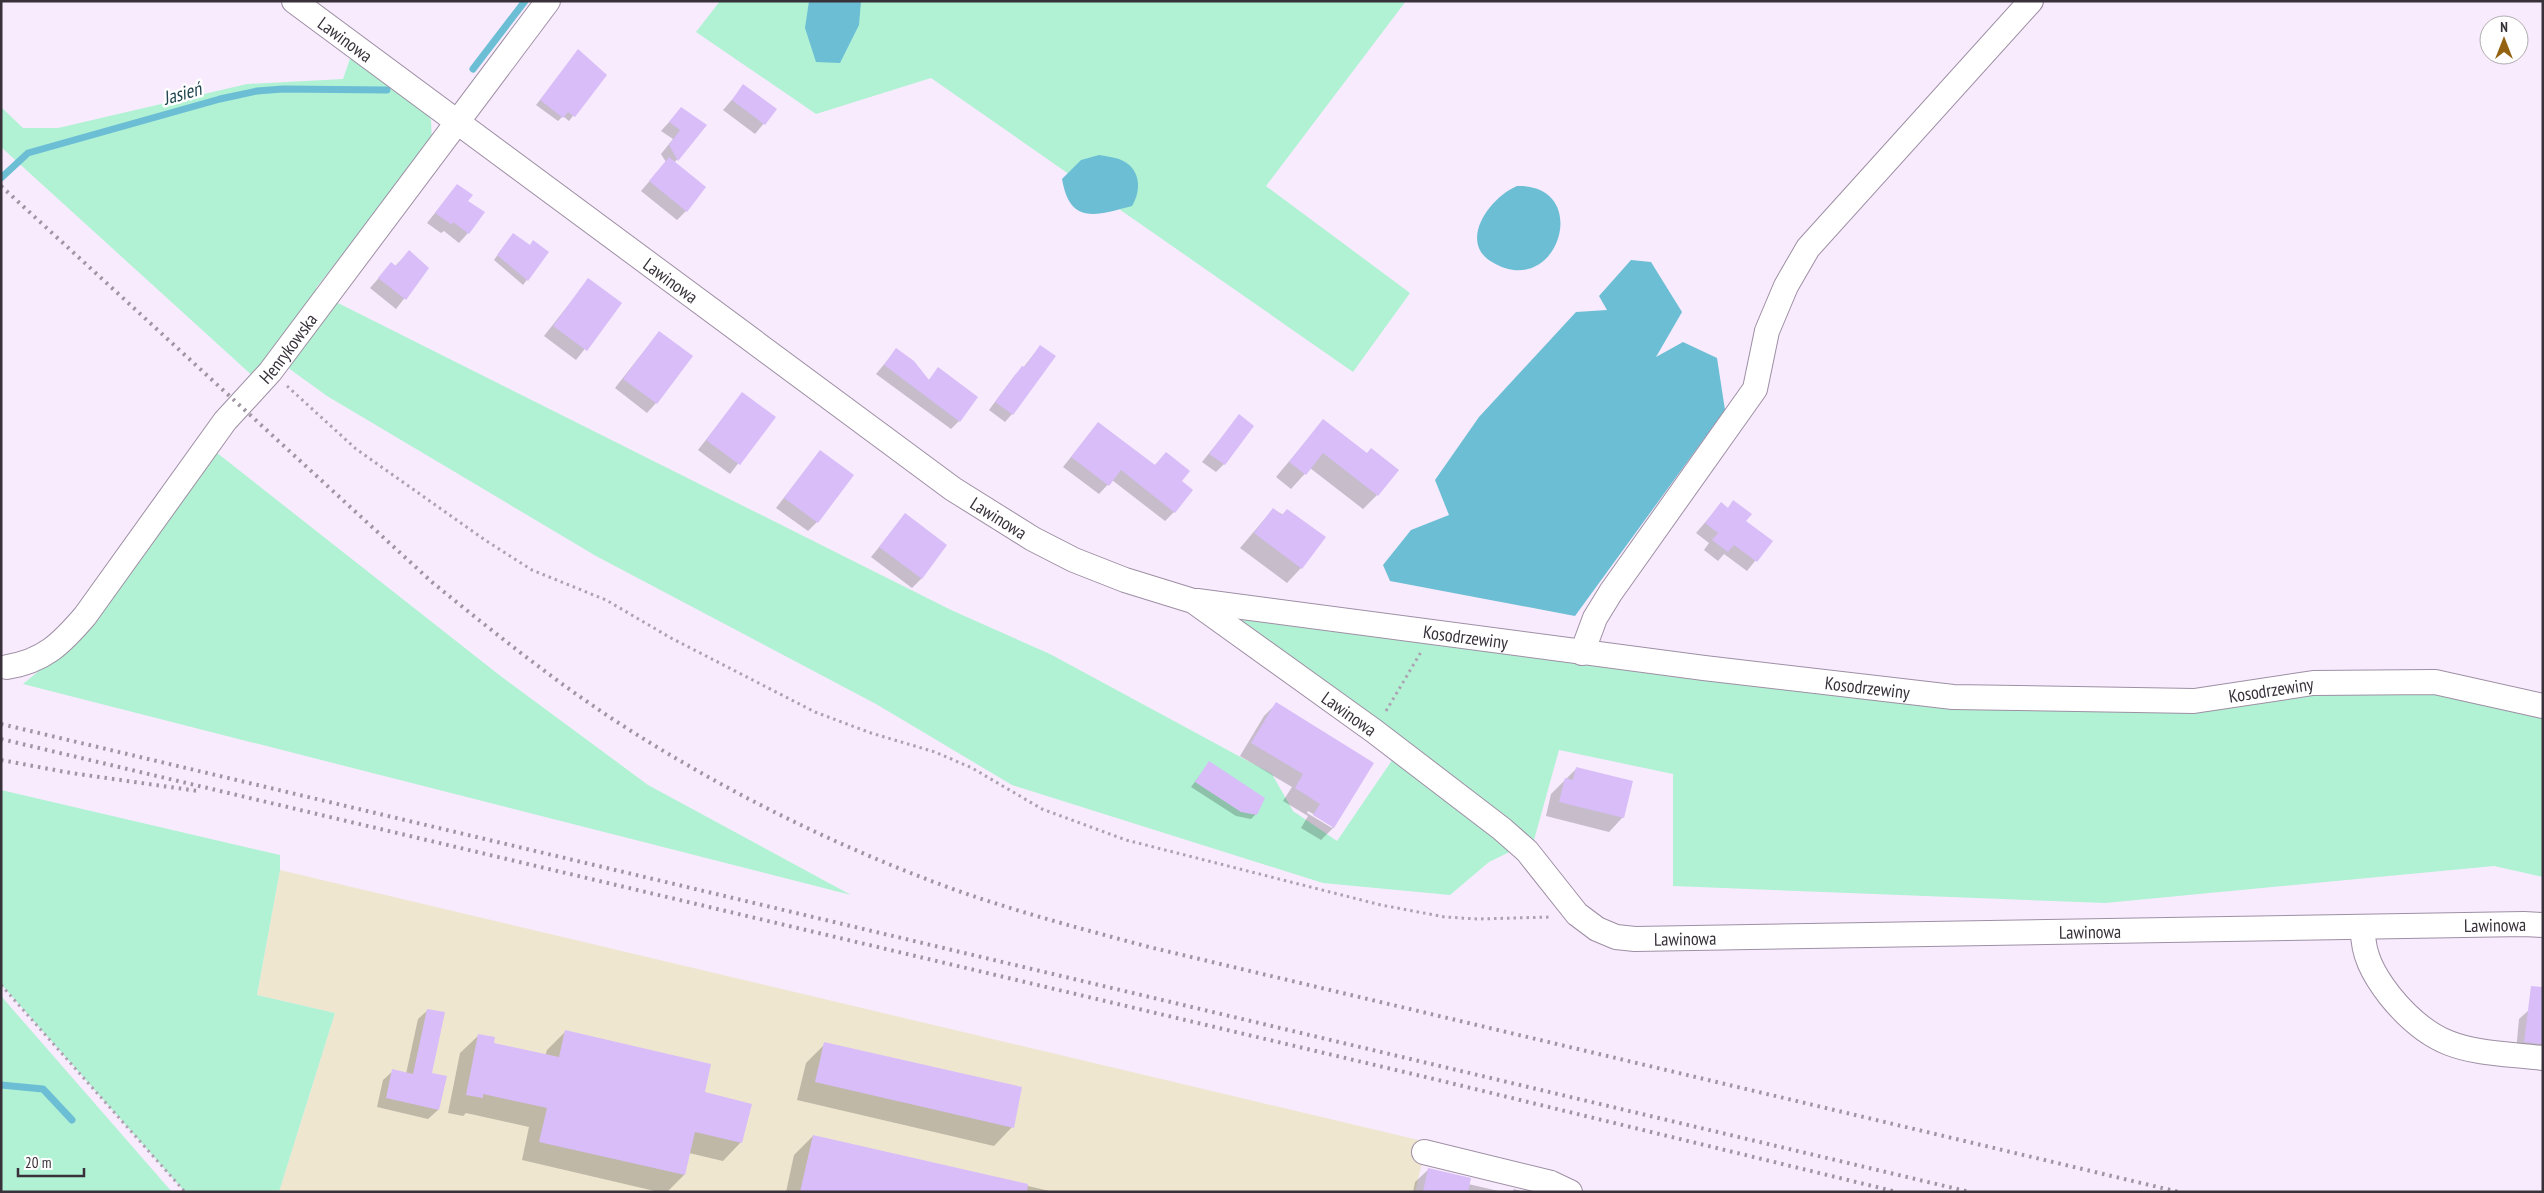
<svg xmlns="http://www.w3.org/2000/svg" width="2544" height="1193" viewBox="0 0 2544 1193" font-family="'PT Sans Narrow',sans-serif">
<rect width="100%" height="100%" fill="#f8ebfd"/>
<!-- industrial -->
<polygon fill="#efe6d0" points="280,870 1427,1142 1415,1192 279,1192 335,1013 257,995"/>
<!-- green -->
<g fill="#b1f2d4">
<polygon points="720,1 1406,1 1266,186 1410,293 1353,372 931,78 816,114 696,32"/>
<polygon points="351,56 424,109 431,120 432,141 316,288 336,302 951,610 1050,654 1272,774 1293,811 1337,841 1399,750 1193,601 1953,697 2435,682 2543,706 2543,877 2494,866 2105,903 1673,886 1673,774 1559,750 1534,840 1489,862 1450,895 1323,883 1012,785 876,704 596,556 327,396 273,357 256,379 1,147 1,107 23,128 58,128 247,84 343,79"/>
<polygon points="212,449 498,674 648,785 851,895 23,684 69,646"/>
<polygon points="1,790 280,855 280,870 257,995 335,1013 279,1192 185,1192 1,984"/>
<polygon points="1,996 172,1192 1,1192"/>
</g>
<!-- water -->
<g fill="#6cbed5">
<polygon points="809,1 861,1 859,25 840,63 816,62 805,28"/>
<path d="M 1099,155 C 1105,156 1113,157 1119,159 C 1141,167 1142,190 1132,206 C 1097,215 1070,226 1062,179 L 1081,160 Z"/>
<path d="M 1517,186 C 1594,184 1558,302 1492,262 C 1458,242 1489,198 1517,186 Z"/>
<polygon points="1631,260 1651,262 1682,312 1656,357 1683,342 1717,358 1725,410 1575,616 1390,581 1383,565 1411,530 1449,515 1435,480 1479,417 1576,312 1607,310 1599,296"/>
</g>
<!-- shadow -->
<g fill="#0003" fill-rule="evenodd">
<polygon points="578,51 605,75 569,121 563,116 558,121 536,105"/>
<polygon points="744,86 776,109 755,134 723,110"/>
<polygon points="681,109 705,126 674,163 686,211 677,220 641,191 666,162 661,154 673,139 661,131"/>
<polygon points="457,185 466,201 468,233 459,243 444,231 441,233 427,223"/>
<polygon points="509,239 547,253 523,285 494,260"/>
<polygon points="409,252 428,268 396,309 370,288 391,264 395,266"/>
<polygon points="588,280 620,304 576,360 544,336"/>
<polygon points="659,332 656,403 647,413 615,388"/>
<polygon points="1040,346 1012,414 1005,422 989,410 1015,375 1023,368"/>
<polygon points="896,350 928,381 938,369 959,421 951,429 876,374"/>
<polygon points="742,394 774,417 730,474 698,450"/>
<polygon points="1239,416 1224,464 1216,472 1202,462"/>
<polygon points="1323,421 1377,495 1363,509 1310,468 1291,489 1276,477"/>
<polygon points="1098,423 1154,466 1166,454 1180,481 1174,512 1165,521 1112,480 1099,494 1063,467"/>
<polygon points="820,451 817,522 808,531 776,508"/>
<polygon points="1734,502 1745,521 1771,541 1747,571 1724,554 1718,561 1704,550 1709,543 1696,533 1721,504 1727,509"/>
<polygon points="1273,509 1324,538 1301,568 1287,583 1240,548"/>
<polygon points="905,515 922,578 912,588 871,557"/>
<path d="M 1277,703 L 1372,764 L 1333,828 L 1321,840 L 1301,828 L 1308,816 L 1283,801 L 1292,787 L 1240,756 L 1264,716 ZM 1308,811 L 1332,825 L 1332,828 L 1307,813 Z"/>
<polygon points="1209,763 1256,814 1251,819 1236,816 1191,787"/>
<polygon points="1577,768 1623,817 1609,832 1546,816 1551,794"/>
<polygon points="428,1010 430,1074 438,1110 428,1119 377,1107 383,1080 393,1071 406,1074 418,1019"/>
<polygon points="2529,1010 2543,1011 2543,1055 2516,1051 2519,1019"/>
<polygon points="565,1032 703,1093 741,1142 723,1161 689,1153 684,1175 667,1192 659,1192 522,1160 529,1127 466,1113 463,1116 448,1113 460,1053 479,1035 492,1044 545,1056 547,1050"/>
<polygon points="825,1044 1012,1127 994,1146 797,1100 806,1063"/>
<polygon points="813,1136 1054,1192 786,1192 794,1155"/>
<polygon points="1429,1169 1468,1184 1503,1192 1413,1192 1415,1182"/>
<polygon points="1514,1189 1524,1192 1512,1192"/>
</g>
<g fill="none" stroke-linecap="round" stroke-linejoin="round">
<!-- stream -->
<g stroke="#6cbed5" stroke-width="7">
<polyline points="473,69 525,1"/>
<polyline points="1,178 28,153 220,99 257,91 283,89 387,90"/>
<polyline points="1,1085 43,1089 72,1120"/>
</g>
</g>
<!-- building -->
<g fill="#d8bdf9">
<polygon points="578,49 607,75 575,117 568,112 563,118 540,100"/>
<polygon points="743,84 777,109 765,125 732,100"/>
<polygon points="681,107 707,125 678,161 669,145 680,130 669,122"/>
<polygon points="669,157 706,187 687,212 649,181"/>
<polygon points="457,184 473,195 468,201 485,212 469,234 453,222 452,225 435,213"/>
<polygon points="513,233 530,245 533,240 549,252 528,281 497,255"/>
<polygon points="409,250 429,268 406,300 378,278 391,262 396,266"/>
<polygon points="588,278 622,303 587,351 553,326"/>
<polygon points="659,331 693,356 657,404 623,379"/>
<polygon points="1040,345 1056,356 1013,415 995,402 1022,366 1025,367"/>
<polygon points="896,348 914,361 929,380 938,367 978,397 960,422 884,365"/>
<polygon points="742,392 776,417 740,465 706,440"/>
<polygon points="1239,414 1254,426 1225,465 1209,454"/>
<polygon points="1323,419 1367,453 1371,448 1399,470 1378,496 1323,453 1306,475 1289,462"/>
<polygon points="1098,422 1155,465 1166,452 1190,471 1182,481 1193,490 1175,513 1121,470 1109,486 1071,457"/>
<polygon points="820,450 854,475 818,523 784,498"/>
<polygon points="1733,500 1752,514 1746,521 1773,541 1757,562 1734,545 1728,552 1712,540 1718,533 1705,523 1721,502 1728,508"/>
<polygon points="1273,508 1282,515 1287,509 1326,537 1302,569 1254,533"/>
<polygon points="905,513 947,545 922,579 879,547"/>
<polygon points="1276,702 1374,763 1334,828 1313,815 1320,804 1295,788 1303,774 1251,743"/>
<polygon points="1209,761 1265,798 1257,815 1241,812 1195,782"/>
<polygon points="1576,767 1633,781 1624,818 1559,802 1565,778 1573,780"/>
<polygon points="2531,986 2543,987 2543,1044 2524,1042"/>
<polygon points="427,1009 445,1012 432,1073 447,1076 439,1110 386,1098 392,1069 413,1074"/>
<polygon points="565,1030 711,1064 705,1092 752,1104 742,1143 695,1132 685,1175 539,1142 547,1108 483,1094 483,1098 466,1095 478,1034 495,1037 494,1043 559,1057"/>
<polygon points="824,1042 1022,1087 1014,1128 815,1082"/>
<polygon points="813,1135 1028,1184 1027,1192 800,1192"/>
<polygon points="1428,1168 1471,1178 1468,1192 1423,1192"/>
</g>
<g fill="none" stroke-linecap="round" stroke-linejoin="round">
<defs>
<g id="minor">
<path id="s1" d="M 294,1 L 953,489 L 1033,539 L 1074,560 L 1125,580 L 1193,601 L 1374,731 L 1502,829 L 1527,851 L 1577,914 L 1597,929 L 1616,937 L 1635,939 L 2524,924 L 2543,925"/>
<path id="s2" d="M 1197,601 L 1704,668 L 1953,697 L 2194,701 L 2313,683 L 2435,682 L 2543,706"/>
<polyline points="1582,653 1595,618 1611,592 1755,389 1767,331 1786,286 1808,248 2031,1"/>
<path id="s3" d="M 7,667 C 44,661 61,644 85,616 L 225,421 L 270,372 L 548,1"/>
<path d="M 2363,927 C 2362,954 2373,974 2390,996 C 2438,1055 2472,1050 2543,1058"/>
<polyline points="1424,1152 1551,1183 1570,1192"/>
</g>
</defs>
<!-- minor casing -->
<use href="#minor" stroke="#9e8fa4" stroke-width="26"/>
<!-- path -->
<g stroke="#ada2b1" stroke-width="3" stroke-dasharray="2.5 4" stroke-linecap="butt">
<polyline points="287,386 356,449 485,540 532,570 606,600 671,638 815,712 871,733 935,752 972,768 1042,809 1126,840 1381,905 1445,917 1478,919 1551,917"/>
<polyline points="1386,711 1421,652"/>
<polyline points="1,985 185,1192"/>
</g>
<!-- minor -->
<use href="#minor" stroke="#fff" stroke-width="24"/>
<!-- rail -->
<g stroke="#a096a3" stroke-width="4" stroke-dasharray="2.5 5" stroke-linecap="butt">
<path d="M 1,186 L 433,583 C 496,634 559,685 628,729 C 727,792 832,844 942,885 C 1009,910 1079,928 1149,947 L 2179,1192"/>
<polyline points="1,724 1970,1192"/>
<polyline points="1,739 1438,1080 1897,1192"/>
<polyline points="1,760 71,773 198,791"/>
</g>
</g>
<g text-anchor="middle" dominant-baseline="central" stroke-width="5" stroke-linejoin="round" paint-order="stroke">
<!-- street labels -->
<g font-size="18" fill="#38313a" stroke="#fff">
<text stroke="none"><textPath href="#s1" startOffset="64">Lawinowa</textPath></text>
<text stroke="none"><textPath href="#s1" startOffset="469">Lawinowa</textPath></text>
<text stroke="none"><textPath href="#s3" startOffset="432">Henrykowska</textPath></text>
<text stroke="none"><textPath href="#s1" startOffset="874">Lawinowa</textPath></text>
<text stroke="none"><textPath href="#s2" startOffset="271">Kosodrzewiny</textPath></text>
<text stroke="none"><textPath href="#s2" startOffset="676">Kosodrzewiny</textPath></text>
<text stroke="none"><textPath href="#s2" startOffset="1081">Kosodrzewiny</textPath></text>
<text stroke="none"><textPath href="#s1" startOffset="1279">Lawinowa</textPath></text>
<text stroke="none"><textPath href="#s1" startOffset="2509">Lawinowa</textPath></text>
<text stroke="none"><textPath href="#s1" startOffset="2104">Lawinowa</textPath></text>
<text stroke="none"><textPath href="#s1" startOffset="1699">Lawinowa</textPath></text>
</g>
<!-- water labels -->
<g font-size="19" font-style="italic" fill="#1f454f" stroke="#fff">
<text transform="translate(182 93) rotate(-16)">Jasień</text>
</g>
</g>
<!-- border -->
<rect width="2544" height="1193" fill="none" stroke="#38313a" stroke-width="5"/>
<!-- north arrow -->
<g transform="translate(2504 40)"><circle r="24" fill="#ffffff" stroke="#afadb0"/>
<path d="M0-4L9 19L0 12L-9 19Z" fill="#936313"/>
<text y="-8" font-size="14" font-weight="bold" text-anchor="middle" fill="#38313a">N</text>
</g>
<!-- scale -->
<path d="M18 1168v8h66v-8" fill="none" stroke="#38313a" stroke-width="2.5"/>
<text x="25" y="1168" font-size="15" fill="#38313a" stroke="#ffffff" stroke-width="4" paint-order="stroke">20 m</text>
</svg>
